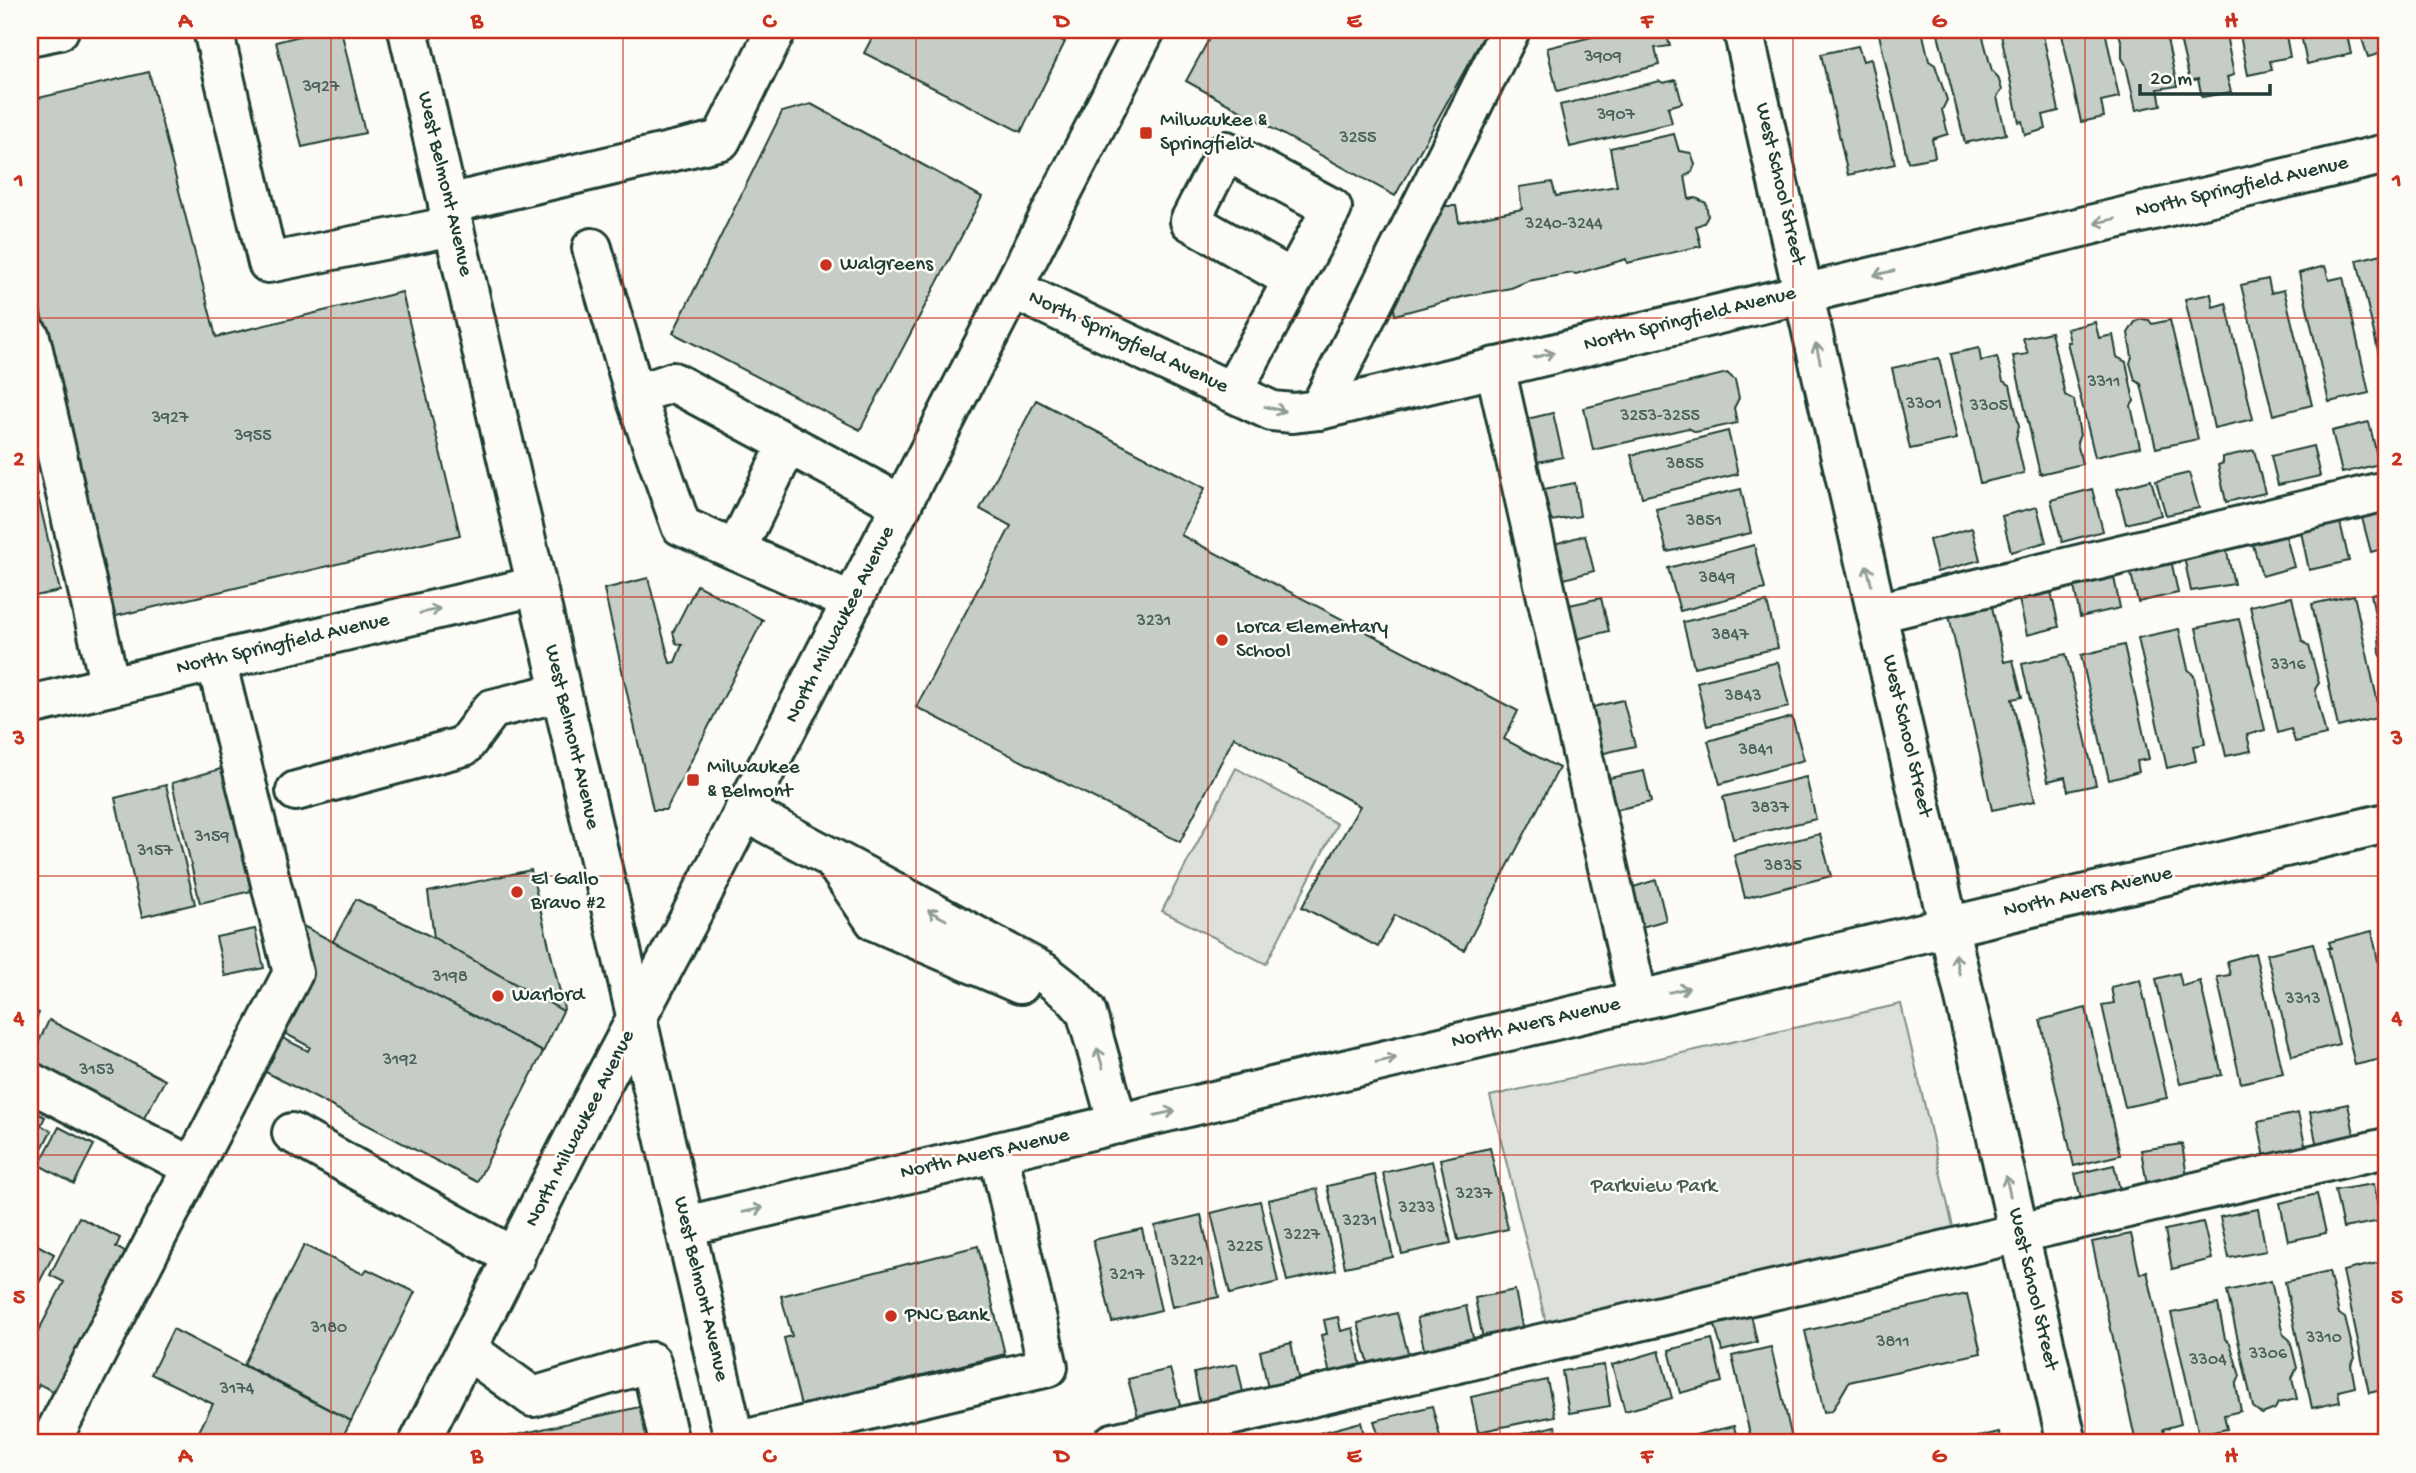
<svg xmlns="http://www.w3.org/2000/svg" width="2416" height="1473" viewBox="0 0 2416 1473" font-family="'Gochi Hand',sans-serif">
<rect width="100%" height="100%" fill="#fdfcf7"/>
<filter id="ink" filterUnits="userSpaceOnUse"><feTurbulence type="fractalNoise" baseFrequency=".0143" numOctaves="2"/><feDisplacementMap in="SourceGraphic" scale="14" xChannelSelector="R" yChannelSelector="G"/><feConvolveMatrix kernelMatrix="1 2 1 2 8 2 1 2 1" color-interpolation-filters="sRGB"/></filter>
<g filter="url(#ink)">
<!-- green -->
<g fill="#dde0db" stroke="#7e8e88" stroke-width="2">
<polygon points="1236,768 1337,824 1266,964 1162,911"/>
<polygon points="1901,1004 1957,1244 1550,1339 1490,1096"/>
</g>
<!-- building -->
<g fill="#c6cdc7" stroke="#1f3d34" stroke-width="2">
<polygon points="323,30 341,30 365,133 302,147 276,42"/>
<polygon points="876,30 1041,30 1065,42 1021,132 864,53"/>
<polygon points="1214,30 1487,30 1395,196 1186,81"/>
<polygon points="1620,30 1665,30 1670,46 1655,48 1659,65 1557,91 1547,48"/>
<polygon points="1878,30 1922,30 1929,61 1935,65 1947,100 1942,110 1948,134 1932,139 1935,157 1908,162"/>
<polygon points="1937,30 1981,30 1992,71 1998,77 2002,90 1997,97 2006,134 1965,143"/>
<polygon points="2000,30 2042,30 2059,111 2043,115 2046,129 2025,135 2022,121 2019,122"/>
<polygon points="2061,30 2105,30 2119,97 2101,101 2104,117 2081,122"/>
<polygon points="2118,30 2165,30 2177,86 2158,89 2161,105 2136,110 2126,65 2122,58 2122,44"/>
<polygon points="2173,30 2225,30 2234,75 2227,77 2231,92 2202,97 2198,79 2190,81 2181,43 2174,38"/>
<polygon points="2239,30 2285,30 2290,57 2270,61 2272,70 2248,75"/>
<polygon points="2300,30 2346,30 2351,54 2307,64"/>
<polygon points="2359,30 2386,30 2386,52 2368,57"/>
<polygon points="1858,46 1863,61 1871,59 1895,164 1848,175 1821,54"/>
<polygon points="149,72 216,337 402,292 460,535 112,617 30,266 30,100"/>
<polygon points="1676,80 1682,103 1668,107 1672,123 1570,147 1560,105 1660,81 1663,83"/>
<polygon points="811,104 982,197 860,430 673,333 782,112"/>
<polygon points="1674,134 1679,151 1691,153 1695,164 1692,172 1685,176 1689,199 1696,198 1706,203 1708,216 1704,223 1696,226 1701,246 1627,263 1626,259 1576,274 1572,273 1528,281 1511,288 1466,296 1395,315 1392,298 1436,206 1456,206 1459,222 1522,209 1519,187 1552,182 1556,196 1617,186 1610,148"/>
<polygon points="2382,254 2386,266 2386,385 2357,260"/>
<polygon points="2325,266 2329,280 2343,277 2369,393 2329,402 2299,273"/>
<polygon points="2268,279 2271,293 2284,290 2312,405 2273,415 2241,285"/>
<polygon points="2211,294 2213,307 2226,303 2253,419 2214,428 2185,299"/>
<polygon points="2142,319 2149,320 2152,324 2170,320 2198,439 2156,448 2141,384 2135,380 2130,363 2132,357 2128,333 2135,322"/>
<polygon points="2095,322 2099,338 2113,335 2117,357 2126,362 2134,401 2131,406 2140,447 2095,457 2067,342 2070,342 2067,329"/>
<polygon points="2051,332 2065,395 2074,400 2080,435 2077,442 2082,464 2040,474 2013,356 2028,354 2023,338"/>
<polygon points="1979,348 1981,361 1997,357 2003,381 2010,385 2019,426 2016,438 2024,473 1980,483 1951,354"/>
<polygon points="1939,358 1957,439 1910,449 1892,368"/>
<polygon points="1727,373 1735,380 1739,398 1734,408 1737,423 1696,432 1688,428 1593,450 1584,408"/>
<polygon points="1036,400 1205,488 1181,535 1518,711 1504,739 1559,768 1464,950 1395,915 1378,947 1302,907 1360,806 1234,737 1180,842 916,707 1011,526 980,509"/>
<polygon points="1553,413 1563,457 1527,464 1518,421"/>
<polygon points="2369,422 2379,464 2342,473 2332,431"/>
<polygon points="1728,431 1738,474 1642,497 1631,455"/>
<polygon points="2313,446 2320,476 2278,485 2271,456"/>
<polygon points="2254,450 2265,493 2226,502 2218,465 2223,463 2223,457"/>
<polygon points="30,462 60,591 30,597"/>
<polygon points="2189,473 2199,508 2166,515 2156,481"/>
<polygon points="2151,480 2161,515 2126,524 2117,489"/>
<polygon points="1575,483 1580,516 1545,522 1539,490"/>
<polygon points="1741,489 1751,533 1667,552 1656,509"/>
<polygon points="2092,489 2103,531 2062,542 2051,500"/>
<polygon points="2037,507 2046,542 2011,552 2002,516"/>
<polygon points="2386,508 2386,548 2371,552 2361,514"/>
<polygon points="2339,518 2349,561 2309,570 2300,527"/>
<polygon points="1972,528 1980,560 1937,572 1929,540"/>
<polygon points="2284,529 2294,567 2262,576 2251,538"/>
<polygon points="1585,535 1594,571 1560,580 1551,545"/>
<polygon points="2225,543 2234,584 2191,591 2183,552"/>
<polygon points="1754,545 1765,589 1680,611 1668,568"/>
<polygon points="2170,555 2178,593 2138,602 2129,566"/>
<polygon points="2113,572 2120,608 2080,617 2073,581"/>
<polygon points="648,578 670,663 675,662 682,645 676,643 673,632 697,585 763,620 666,810 653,810 604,589"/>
<polygon points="2050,587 2059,627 2027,635 2018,595"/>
<polygon points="2386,591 2386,669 2380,653 2379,637 2371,594"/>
<polygon points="2354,595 2381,717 2338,727 2312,604"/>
<polygon points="2292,597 2302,641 2309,646 2319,683 2315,689 2326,735 2295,742 2291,729 2278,733 2250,606"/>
<polygon points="1601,598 1609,631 1573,640 1565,606"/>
<polygon points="1767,602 1778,648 1694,667 1683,622"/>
<polygon points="1991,602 2004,662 2013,660 2022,697 2012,699 2035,801 1992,810 1948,611"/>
<polygon points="2239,619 2265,730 2247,735 2251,751 2226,756 2196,628"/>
<polygon points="2179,629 2188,669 2194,676 2205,744 2193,746 2196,761 2167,768 2138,638"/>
<polygon points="2124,645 2149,759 2137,761 2139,772 2109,780 2081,655"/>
<polygon points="2066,654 2096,785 2068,791 2065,777 2048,781 2022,664"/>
<polygon points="1778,662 1789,707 1707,726 1697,682"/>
<polygon points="1623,700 1635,746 1600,754 1589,708"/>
<polygon points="1792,717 1804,760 1720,784 1708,741"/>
<polygon points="224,768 251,891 200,903 172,783"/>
<polygon points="1644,771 1651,802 1615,810 1609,778"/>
<polygon points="1806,777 1816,819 1733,839 1723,797"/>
<polygon points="166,785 195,904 142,917 115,798"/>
<polygon points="1820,834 1831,876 1745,898 1734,855"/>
<polygon points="531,870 564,1009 563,1011 434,938 428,892"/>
<polygon points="1656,880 1666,920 1635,929 1624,890"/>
<polygon points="356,899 434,938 563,1011 543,1052 332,943"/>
<polygon points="303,926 543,1052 477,1182 258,1068 275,1034 308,1051 310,1047 279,1030 298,937"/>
<polygon points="255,929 264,968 225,976 216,937"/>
<polygon points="2372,931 2378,961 2386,969 2386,1058 2355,1065 2328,948 2331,948 2329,942"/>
<polygon points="2313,943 2339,1044 2292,1056 2267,954"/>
<polygon points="2255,953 2283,1073 2241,1083 2217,977 2230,975 2227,961"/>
<polygon points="2179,973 2182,986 2200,981 2222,1075 2180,1084 2156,979"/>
<polygon points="2140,980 2167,1098 2125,1107 2102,1005 2114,1003 2111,987"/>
<polygon points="30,1008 39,1013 30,1031"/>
<polygon points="2086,1008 2120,1155 2074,1166 2040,1020"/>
<polygon points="49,1020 165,1080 143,1120 30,1060"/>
<polygon points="2348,1104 2356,1144 2318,1152 2310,1112"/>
<polygon points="30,1109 45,1117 41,1125 51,1131 38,1156 30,1153"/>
<polygon points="2298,1113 2308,1158 2267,1168 2258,1122"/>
<polygon points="59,1127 94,1145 74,1184 39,1165"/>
<polygon points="2182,1144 2188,1184 2148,1191 2141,1150"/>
<polygon points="1490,1148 1508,1229 1458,1240 1440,1159"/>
<polygon points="1432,1161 1451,1243 1402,1254 1383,1173"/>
<polygon points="2114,1165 2123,1202 2084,1211 2075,1174"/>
<polygon points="1375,1175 1393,1257 1345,1267 1327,1186"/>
<polygon points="2374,1184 2381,1221 2343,1228 2335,1190"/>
<polygon points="1317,1189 1336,1270 1287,1281 1268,1200"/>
<polygon points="2317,1194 2326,1233 2288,1241 2280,1203"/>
<polygon points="1260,1201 1278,1282 1230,1294 1211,1213"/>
<polygon points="2258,1209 2266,1251 2229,1258 2220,1217"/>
<polygon points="1201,1215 1219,1297 1172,1307 1155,1226"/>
<polygon points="79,1217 120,1238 116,1247 127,1253 54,1392 39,1384 32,1398 30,1396 30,1347 64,1282 50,1275"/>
<polygon points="2203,1222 2212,1259 2172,1269 2165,1230"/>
<polygon points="1142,1229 1161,1310 1112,1322 1093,1240"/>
<polygon points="2131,1234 2140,1274 2147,1271 2181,1424 2163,1429 2166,1443 2136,1443 2092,1242"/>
<polygon points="30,1241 54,1254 30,1300"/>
<polygon points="304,1245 363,1274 367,1269 415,1292 351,1421 244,1364"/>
<polygon points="978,1246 1005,1354 801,1406 784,1338 792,1336 781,1296"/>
<polygon points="2386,1261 2386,1389 2369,1393 2343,1271"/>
<polygon points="2329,1272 2339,1314 2345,1318 2355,1358 2351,1365 2355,1387 2338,1391 2340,1402 2312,1408 2285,1282"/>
<polygon points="2271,1281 2283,1334 2290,1340 2297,1368 2292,1378 2297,1399 2278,1403 2275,1409 2262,1414 2253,1407 2227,1291"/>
<polygon points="1515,1290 1524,1336 1484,1344 1475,1298"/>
<polygon points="1967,1294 1981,1353 1849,1382 1832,1411 1824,1412 1805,1331"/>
<polygon points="2218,1304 2225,1339 2230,1343 2240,1376 2236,1385 2241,1411 2224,1415 2227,1429 2199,1435 2171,1313"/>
<polygon points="1466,1306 1477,1356 1428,1366 1417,1318"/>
<polygon points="1750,1310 1757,1342 1722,1351 1713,1318"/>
<polygon points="1397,1313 1410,1360 1370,1370 1358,1323"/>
<polygon points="1338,1317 1341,1331 1353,1328 1362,1371 1331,1379 1321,1335 1327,1334 1324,1320"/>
<polygon points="173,1329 351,1421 339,1443 193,1443 213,1404 151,1374"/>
<polygon points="1712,1339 1722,1382 1680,1393 1669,1350"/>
<polygon points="1291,1343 1300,1387 1269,1393 1260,1351"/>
<polygon points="1771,1347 1793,1443 1752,1443 1732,1356"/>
<polygon points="1659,1351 1672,1398 1625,1411 1612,1365"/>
<polygon points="1237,1364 1246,1406 1202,1415 1194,1373"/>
<polygon points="1604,1365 1610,1406 1569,1413 1562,1371"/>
<polygon points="1170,1369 1182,1412 1140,1424 1128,1379"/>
<polygon points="1547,1380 1555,1416 1478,1432 1471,1397"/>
<polygon points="648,1405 656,1443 504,1443 503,1438"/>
<polygon points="1432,1406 1441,1440 1428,1443 1381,1443 1374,1421"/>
<polygon points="1361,1422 1366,1443 1323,1443 1320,1433"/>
<polygon points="1555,1426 1559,1443 1489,1443 1489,1442"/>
<polygon points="1734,1426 1738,1443 1697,1443 1695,1435"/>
<polygon points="1999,1432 2001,1443 1953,1443"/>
<polygon points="1296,1436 1298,1443 1266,1443"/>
</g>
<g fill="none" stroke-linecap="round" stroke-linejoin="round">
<defs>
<g id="minor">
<polyline points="213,30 268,263 453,226"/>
<polyline points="1743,30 2067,1443"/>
<polyline points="30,36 59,30"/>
<polyline points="448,204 721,140 776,30"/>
<polyline points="592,248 635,395 681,526 852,602"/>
<polyline points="1013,289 1272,411 1293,413 1319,410 2386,154"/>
<polyline points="30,337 110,686"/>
<polyline points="1495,367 1638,1000"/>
<polyline points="1232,392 1332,208 1226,151 1190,221 1293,280"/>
<polyline points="635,395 673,382 902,505"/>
<polyline points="1319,410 1510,30"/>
<polyline points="736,550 788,444"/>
<polyline points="1877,613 2386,491"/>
<polyline points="30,705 536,586"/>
<polyline points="296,791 464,746 492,709 561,692"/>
<polyline points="744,811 1043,972 1072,995 1086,1011 1118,1124"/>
<polyline points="836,864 875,921 1020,984"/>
<polyline points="30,1082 192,1167"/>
<polyline points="292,1133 515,1258"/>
<polyline points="686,1226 2386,823"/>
<polyline points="468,1350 533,1397 651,1362 669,1443"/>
<polyline points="735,1442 1048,1367 998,1152"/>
<polyline points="50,1443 293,973 216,661"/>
<polyline points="1113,1443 2386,1148"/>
</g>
<g id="major">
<polyline points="408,30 735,1443"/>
<polyline points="419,1443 590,1106 685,927 1145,30"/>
</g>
</defs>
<!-- minor casing -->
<use href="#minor" stroke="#1f3d34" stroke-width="44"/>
<!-- major casing -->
<use href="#major" stroke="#1f3d34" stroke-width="44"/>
<!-- minor -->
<use href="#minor" stroke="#fdfcf7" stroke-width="38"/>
<!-- major -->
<use href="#major" stroke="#fdfcf7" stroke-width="38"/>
</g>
<!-- one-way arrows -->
<defs><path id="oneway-shaft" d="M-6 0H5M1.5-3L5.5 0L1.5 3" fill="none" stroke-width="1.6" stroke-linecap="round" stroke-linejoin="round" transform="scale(1.75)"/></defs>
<g stroke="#8e9c96">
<use href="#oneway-shaft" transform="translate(2105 221) rotate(167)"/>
<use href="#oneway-shaft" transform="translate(1884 273) rotate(167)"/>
<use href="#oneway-shaft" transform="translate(1818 353) rotate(-103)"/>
<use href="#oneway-shaft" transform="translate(1544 355) rotate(-14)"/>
<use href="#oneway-shaft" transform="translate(1275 409) rotate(13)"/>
<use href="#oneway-shaft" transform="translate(1869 575) rotate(-103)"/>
<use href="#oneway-shaft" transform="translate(430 611) rotate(-13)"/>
<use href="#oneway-shaft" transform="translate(937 915) rotate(-152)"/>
<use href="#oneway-shaft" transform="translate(1957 964) rotate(-103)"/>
<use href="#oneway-shaft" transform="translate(1679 990) rotate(-13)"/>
<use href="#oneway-shaft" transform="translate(1100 1058) rotate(-106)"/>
<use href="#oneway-shaft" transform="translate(1386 1060) rotate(-13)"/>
<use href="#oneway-shaft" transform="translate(1165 1113) rotate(-13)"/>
<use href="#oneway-shaft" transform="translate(2008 1186) rotate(-103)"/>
<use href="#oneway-shaft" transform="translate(753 1210) rotate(-13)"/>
</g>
</g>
<!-- grid -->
<path fill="none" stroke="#c8321e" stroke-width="2" stroke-opacity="0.55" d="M 331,30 L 331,1443M 623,30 L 623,1443M 916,30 L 916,1443M 1208,30 L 1208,1443M 1500,30 L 1500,1443M 1793,30 L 1793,1443M 2085,30 L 2085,1443M 30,318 L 2386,318M 30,597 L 2386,597M 30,876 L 2386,876M 30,1155 L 2386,1155"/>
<!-- markers -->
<g fill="#c8321e" stroke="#fdfcf7" stroke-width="2.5">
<rect x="1139" y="126" width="14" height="14" rx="3.5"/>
<circle cx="826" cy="265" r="7"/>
<circle cx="1222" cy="640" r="7"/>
<rect x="686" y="773" width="14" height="14" rx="3.5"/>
<circle cx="517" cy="892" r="7"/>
<circle cx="498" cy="996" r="7"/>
<circle cx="891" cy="1316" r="7"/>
</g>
<g text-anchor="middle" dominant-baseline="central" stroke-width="5" stroke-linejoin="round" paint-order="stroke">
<!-- number labels -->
<g font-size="18" fill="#496159">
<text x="1603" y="57">3909</text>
<text x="321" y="87">3927</text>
<text x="1616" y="115">3907</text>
<text x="1358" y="138">3255</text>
<text x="1564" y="224">3240-3244</text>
<text x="2104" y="382">3311</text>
<text x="1924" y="404">3301</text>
<text x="1989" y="406">3305</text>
<text x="1660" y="416">3253-3255</text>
<text x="170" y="418">3927</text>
<text x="253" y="436">3955</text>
<text x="1685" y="464">3855</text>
<text x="1704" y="521">3851</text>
<text x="1717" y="578">3849</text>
<text x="1154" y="621">3231</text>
<text x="1730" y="635">3847</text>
<text x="2288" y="665">3316</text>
<text x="1743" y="696">3843</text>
<text x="1756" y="750">3841</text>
<text x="1770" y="808">3837</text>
<text x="212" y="837">3159</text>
<text x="155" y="851">3157</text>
<text x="1783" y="866">3835</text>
<text x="450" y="977">3198</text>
<text x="2303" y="999">3313</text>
<text x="400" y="1060">3192</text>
<text x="97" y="1070">3153</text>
<text x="1474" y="1194">3237</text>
<text x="1417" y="1208">3233</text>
<text x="1360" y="1221">3231</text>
<text x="1302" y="1235">3227</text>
<text x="1245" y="1247">3225</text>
<text x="1187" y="1261">3221</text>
<text x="1127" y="1275">3217</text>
<text x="329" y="1328">3180</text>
<text x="2324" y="1338">3310</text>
<text x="1893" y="1342">3811</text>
<text x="2268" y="1354">3306</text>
<text x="2208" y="1360">3304</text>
<text x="237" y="1389">3174</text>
</g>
<!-- poi labels -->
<g font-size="21" fill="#1f3d34" stroke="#fdfcf7" text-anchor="start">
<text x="1160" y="121">Milwaukee &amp;<tspan x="1160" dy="24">Springfield</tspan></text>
<text x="840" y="265">Walgreens</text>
<text x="1236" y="628">Lorca Elementary<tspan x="1236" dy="24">School</tspan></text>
<text x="707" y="768">Milwaukee<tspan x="707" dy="24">&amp; Belmont</tspan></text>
<text x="531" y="880">El Gallo<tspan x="531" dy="24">Bravo #2</tspan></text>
<text x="512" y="996">Warlord</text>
<text x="905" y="1316">PNC Bank</text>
</g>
<!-- street labels -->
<g font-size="21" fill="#1f3d34" stroke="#fdfcf7">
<text transform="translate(444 184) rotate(77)">West Belmont Avenue</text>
<text transform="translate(1779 184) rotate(77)">West School Street</text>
<text transform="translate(2242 188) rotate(-13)">North Springfield Avenue</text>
<text transform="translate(1690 320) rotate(-14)">North Springfield Avenue</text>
<text transform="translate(1128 343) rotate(25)">North Springfield Avenue</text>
<text transform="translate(841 625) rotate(-63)">North Milwaukee Avenue</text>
<text transform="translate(283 645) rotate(-13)">North Springfield Avenue</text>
<text transform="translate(1906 736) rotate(77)">West School Street</text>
<text transform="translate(571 737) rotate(77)">West Belmont Avenue</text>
<text transform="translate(2088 893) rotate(-13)">North Avers Avenue</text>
<text transform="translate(1536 1024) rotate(-13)">North Avers Avenue</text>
<text transform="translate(581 1129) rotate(-63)">North Milwaukee Avenue</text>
<text transform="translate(985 1155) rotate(-13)">North Avers Avenue</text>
<text transform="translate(700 1289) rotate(77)">West Belmont Avenue</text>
<text transform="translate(2032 1289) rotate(77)">West School Street</text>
</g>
<!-- park labels -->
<g font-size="21" fill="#455e55" stroke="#fdfcf7">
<text x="1654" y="1187">Parkview Park</text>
</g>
</g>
<!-- margin -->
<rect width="2416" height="1473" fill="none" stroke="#fdfcf7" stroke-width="77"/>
<!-- scale -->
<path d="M2140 84v10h130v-10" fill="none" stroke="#1f3d34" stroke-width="3.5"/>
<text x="2150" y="84" font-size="21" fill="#1f3d34" stroke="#fdfcf7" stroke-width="5" paint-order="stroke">20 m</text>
<rect x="38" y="38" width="2340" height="1396" fill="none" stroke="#c8321e" stroke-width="2.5"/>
<g font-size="23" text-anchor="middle" font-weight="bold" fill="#c8321e">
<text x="185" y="27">A</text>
<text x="477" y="27">B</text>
<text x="769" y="27">C</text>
<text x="1062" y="27">D</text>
<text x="1354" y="27">E</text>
<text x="1647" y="27">F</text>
<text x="1939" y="27">G</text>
<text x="2231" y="27">H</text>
<text x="19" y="186">1</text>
<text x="2397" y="186">1</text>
<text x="19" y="465">2</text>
<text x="2397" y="465">2</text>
<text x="19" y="744">3</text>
<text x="2397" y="744">3</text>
<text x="19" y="1024">4</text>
<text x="2397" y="1024">4</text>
<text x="19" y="1303">5</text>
<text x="2397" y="1303">5</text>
<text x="185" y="1462">A</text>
<text x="477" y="1462">B</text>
<text x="769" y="1462">C</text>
<text x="1062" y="1462">D</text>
<text x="1354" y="1462">E</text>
<text x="1647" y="1462">F</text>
<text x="1939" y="1462">G</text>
<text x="2231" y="1462">H</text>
</g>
</svg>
